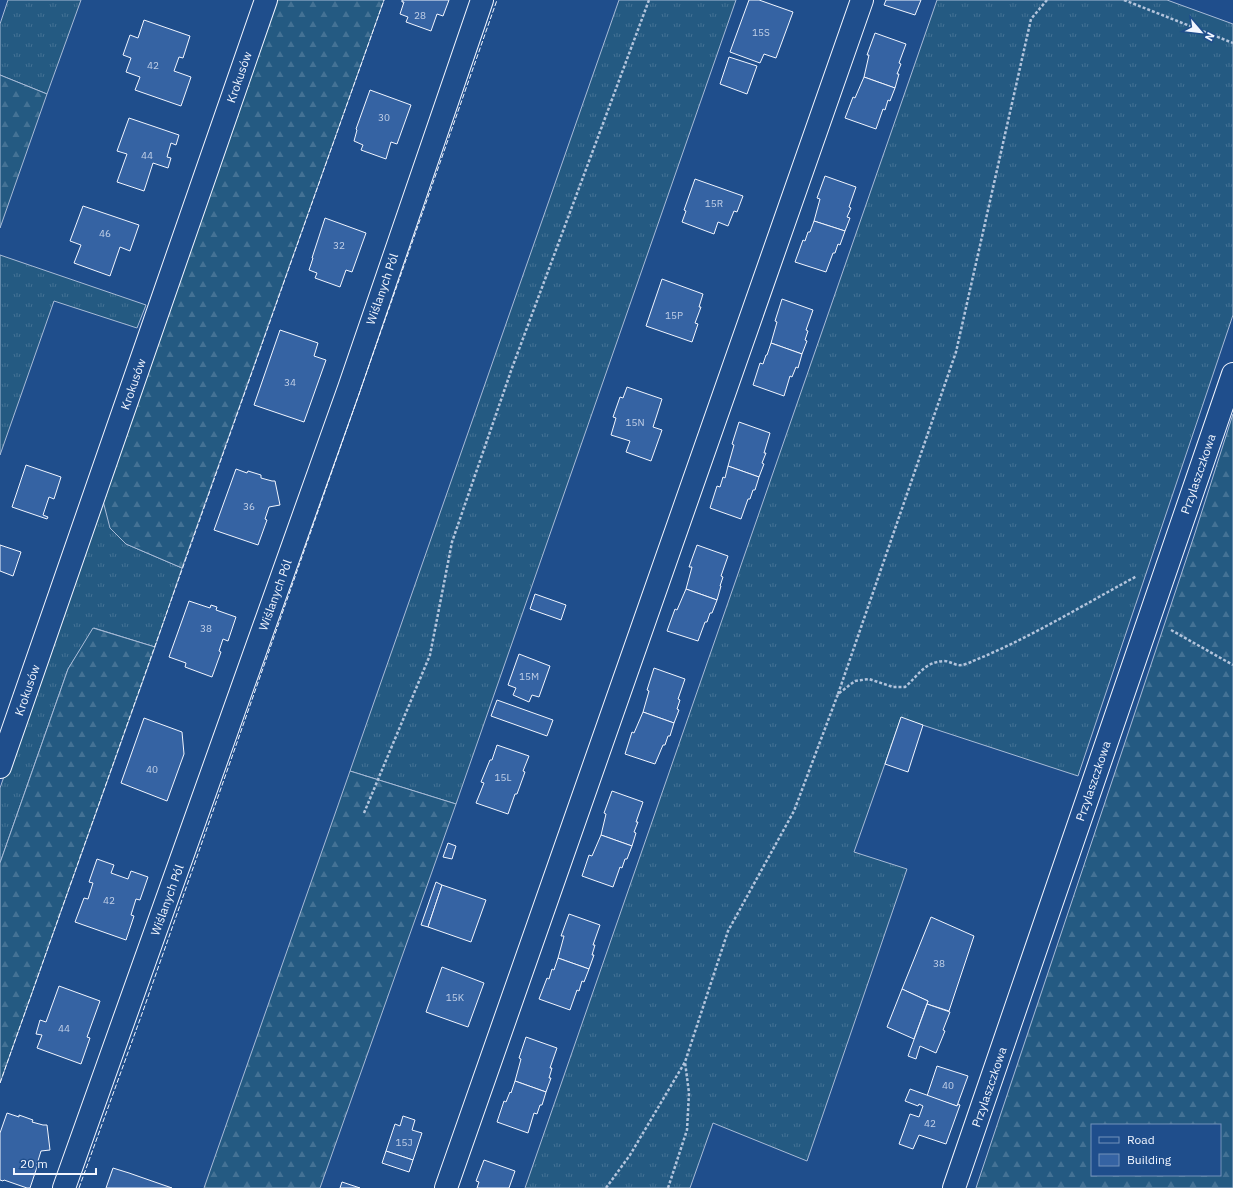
<svg xmlns="http://www.w3.org/2000/svg" width="1233" height="1188" viewBox="0 0 1233 1188" font-family="'IBM Plex Sans',sans-serif">
<defs>
<pattern id="grass-tufts" width="24" height="20" patternUnits="userSpaceOnUse"><rect width="24" height="20" fill="#245a82"/><path d="M3 7l-1-3M5 7V3M7 7l1-3M15 17l-1-3M17 17v-4M19 17l1-3" fill="none" stroke="#447295"/></pattern>
<pattern id="forest-firs" width="22" height="20" patternUnits="userSpaceOnUse"><rect width="22" height="20" fill="#245a82"/><path d="M5 1l3.5 6h-7zM16 11l3.5 6h-7z" fill="#447295"/></pattern>
</defs>
<rect width="100%" height="100%" fill="#1f4e8c"/>
<!-- grass -->
<g fill="url(#grass-tufts)" stroke="#a8bbd7">
<polygon points="8,0 81,0 47,94 0,75 0,24"/>
<polygon points="619,0 736,0 456,804 350,771"/>
<polygon points="937,0 1167,0 1233,24 1233,315 1078,776 901,718 854,852 907,869 807,1161 713,1123 690,1188 525,1188"/>
<polygon points="0,255 146,305 137,328 54,301 0,455"/>
<polygon points="102,497 126,544 182,568 155,647 94,628 68,669 0,863 0,788"/>
</g>
<!-- forest -->
<g fill="url(#forest-firs)" stroke="#a8bbd7" fill-rule="evenodd">
<polygon points="276,0 384,0 182,568 126,544 110,528 102,497"/>
<polygon points="0,75 47,94 0,228"/>
<path d="M 1233,414 L 1233,1188 L 976,1188 L 1194,536 ZM 1092,1125 L 1220,1125 L 1220,1175 L 1092,1175 Z"/>
<polygon points="93,628 155,647 0,1083 0,863 68,669"/>
<polygon points="350,771 456,804 320,1188 204,1188"/>
</g>
<!-- building -->
<g fill="#3563a3" stroke="#f2f6ff">
<polygon points="402,0 449,0 443,16 437,14 431,31 406,22 408,17 400,14 404,2 402,2"/>
<polygon points="749,0 759,0 793,12 776,58 764,54 760,63 730,52"/>
<polygon points="886,0 921,0 915,15 884,5"/>
<polygon points="144,20 190,36 183,58 179,57 174,71 191,77 181,106 135,90 140,77 126,72 131,58 123,55 130,35 138,38"/>
<polygon points="875,33 906,44 899,63 901,64 897,74 899,74 895,88 864,77 869,55 867,55"/>
<polygon points="729,57 757,66 747,94 720,84"/>
<polygon points="864,77 895,88 890,101 888,100 885,110 883,109 876,129 845,118 853,97 855,98"/>
<polygon points="370,90 411,105 397,144 391,142 386,159 361,150 363,145 354,141 357,130 356,129"/>
<polygon points="129,118 179,135 176,145 171,143 167,157 171,158 168,168 153,163 144,191 117,182 127,154 117,151"/>
<polygon points="825,176 856,187 849,207 851,208 847,217 850,218 845,231 814,221 820,199 817,198"/>
<polygon points="695,179 743,196 737,212 734,211 728,226 718,222 714,234 682,222 686,211 684,210"/>
<polygon points="83,206 139,225 130,251 120,247 110,276 74,263 81,245 70,241"/>
<polygon points="325,218 366,233 352,272 346,270 340,287 315,278 317,273 309,270 313,258 312,258"/>
<polygon points="814,221 845,231 840,245 838,244 835,253 833,253 826,272 795,262 803,240 805,241 808,232 810,232"/>
<polygon points="662,279 703,294 699,307 701,307 695,323 698,324 692,342 646,326"/>
<polygon points="782,299 813,310 806,330 808,331 805,340 807,341 802,354 771,343 777,322 775,321"/>
<polygon points="280,330 318,343 314,356 326,360 304,422 254,405"/>
<polygon points="771,343 802,354 798,368 796,367 792,377 790,376 784,396 753,385 760,363 763,364 766,355 767,355"/>
<polygon points="627,387 662,399 653,427 662,430 651,461 626,452 630,441 611,435 616,418 613,417 620,397 623,398"/>
<polygon points="739,422 770,433 764,453 766,453 762,463 764,464 759,477 728,466 734,445 732,444"/>
<polygon points="26,465 61,477 54,499 49,497 43,515 48,517 47,519 12,507"/>
<polygon points="728,466 759,477 755,490 753,490 750,499 748,499 741,519 710,508 717,486 720,487 723,477 725,478"/>
<polygon points="236,469 247,473 248,471 261,475 261,478 272,481 275,481 280,505 269,507 265,519 267,520 258,545 214,530"/>
<polygon points="0,545 21,552 13,576 0,571"/>
<polygon points="697,545 728,556 721,576 723,577 720,586 721,586 717,600 686,589 692,567 689,567"/>
<polygon points="686,589 717,600 712,613 710,613 707,622 705,622 698,641 667,631 675,609 677,610"/>
<polygon points="535,594 566,605 561,620 530,609"/>
<polygon points="189,601 210,608 211,605 217,607 216,610 236,617 228,641 223,639 219,651 221,652 212,677 185,667 186,663 169,657"/>
<polygon points="519,654 550,666 539,697 532,695 529,702 513,695 516,688 508,685"/>
<polygon points="654,668 685,679 678,699 680,700 677,709 679,710 674,723 643,712 649,691 647,690"/>
<polygon points="497,700 553,720 547,736 491,716"/>
<polygon points="643,712 674,723 670,736 668,736 665,745 663,745 655,764 625,754 632,732 634,733"/>
<polygon points="901,717 923,725 908,772 885,764"/>
<polygon points="144,718 182,732 184,754 167,801 121,783"/>
<polygon points="497,745 529,756 523,771 525,772 517,794 515,794 508,814 476,803 484,783 481,782 490,760 492,760"/>
<polygon points="612,791 643,802 636,822 638,822 634,832 636,833 632,846 601,835 606,814 604,813"/>
<polygon points="601,835 632,846 627,859 625,859 622,868 620,867 613,887 582,876 589,855 592,856"/>
<polygon points="448,843 456,846 452,859 443,857"/>
<polygon points="97,859 114,865 111,873 128,879 131,871 148,877 140,900 136,899 131,915 134,916 126,940 75,922 84,898 88,899 93,883 89,882"/>
<polygon points="436,882 442,885 428,927 421,925"/>
<polygon points="442,885 486,900 471,942 428,927"/>
<polygon points="569,914 600,925 593,945 595,945 592,955 594,955 589,969 558,958 564,936 561,936"/>
<polygon points="931,917 974,936 949,1011 927,1004 928,1001 902,989"/>
<polygon points="558,958 589,969 584,982 582,981 579,991 577,990 570,1010 539,999 547,978 549,979 552,969 554,970"/>
<polygon points="442,967 484,983 468,1027 426,1012"/>
<polygon points="59,986 100,1001 87,1037 90,1038 81,1064 37,1048 42,1035 36,1034 40,1020 46,1022"/>
<polygon points="902,989 928,1001 914,1039 887,1027"/>
<polygon points="927,1004 950,1012 943,1030 945,1031 936,1053 920,1046 916,1059 908,1056"/>
<polygon points="526,1037 557,1048 550,1068 552,1068 549,1078 551,1078 546,1092 515,1081 521,1059 519,1058"/>
<polygon points="937,1066 968,1076 957,1106 927,1096"/>
<polygon points="515,1081 546,1092 542,1105 540,1105 537,1114 534,1113 528,1133 497,1122 504,1101 506,1102 510,1092 511,1093"/>
<polygon points="910,1089 957,1106 958,1104 960,1105 946,1144 919,1135 913,1149 899,1144 910,1114 919,1117 923,1106 919,1104 918,1106 905,1101"/>
<polygon points="7,1113 19,1117 19,1115 33,1120 32,1122 43,1125 47,1125 50,1150 41,1151 37,1164 38,1164 30,1188 27,1188 4,1180 3,1181 0,1180 0,1133"/>
<polygon points="403,1116 415,1120 412,1130 422,1133 413,1160 386,1151 395,1124 400,1126"/>
<polygon points="386,1151 413,1160 409,1172 382,1163"/>
<polygon points="484,1160 515,1171 509,1188 477,1188 479,1182 476,1181"/>
<polygon points="113,1168 129,1173 172,1188 106,1188"/>
<polygon points="342,1182 360,1188 340,1188"/>
</g>
<g fill="none" stroke-linecap="round" stroke-linejoin="round">
<defs>
<g id="minor">
<polyline points="0,767 266,0"/>
<polyline points="64,1188 349,388 482,0"/>
<polyline points="446,1188 862,0"/>
<polyline points="954,1188 1233,374"/>
</g>
</defs>
<!-- minor casing -->
<use href="#minor" stroke="#f2f6ff" stroke-width="24"/>
<!-- path -->
<g stroke="#b3c4dc" stroke-width="2.5" stroke-dasharray="3 2" stroke-linecap="butt">
<polyline points="1124,0 1233,43"/>
<polyline points="1171,630 1233,665"/>
<polyline points="838,694 956,352 1031,19 1047,0"/>
<polyline points="364,813 430,655 452,542 512,368 649,0"/>
<path d="M 606,1188 L 630,1155 L 685,1062 L 728,931 L 794,811 L 838,694 L 855,681 L 869,679 L 893,687 L 905,687 C 918,676 924,662 944,661 C 949,661 953,664 958,665 C 962,666 969,663 973,661 C 1030,638 1083,605 1137,576"/>
<polyline points="668,1188 687,1130 689,1093 685,1062"/>
</g>
<!-- minor -->
<use href="#minor" stroke="#1f4e8c" stroke-width="22"/>
<!-- fence -->
<g stroke="#f2f6ff" stroke-width="1" stroke-dasharray="5 2" stroke-linecap="butt">
<polyline points="0,1083 384,0"/>
<polyline points="79,1188 143,1011 497,0"/>
</g>
</g>
<g text-anchor="middle" dominant-baseline="central" stroke-width="3" stroke-linejoin="round" paint-order="stroke">
<!-- number labels -->
<g font-size="10" fill="#c3d1e8">
<text x="420" y="15">28</text>
<text x="761" y="32">15S</text>
<text x="153" y="65">42</text>
<text x="384" y="117">30</text>
<text x="147" y="155">44</text>
<text x="714" y="203">15R</text>
<text x="105" y="233">46</text>
<text x="339" y="245">32</text>
<text x="674" y="315">15P</text>
<text x="290" y="382">34</text>
<text x="635" y="422">15N</text>
<text x="249" y="506">36</text>
<text x="206" y="628">38</text>
<text x="529" y="676">15M</text>
<text x="152" y="769">40</text>
<text x="503" y="777">15L</text>
<text x="109" y="900">42</text>
<text x="939" y="963">38</text>
<text x="455" y="997">15K</text>
<text x="64" y="1028">44</text>
<text x="948" y="1085">40</text>
<text x="930" y="1123">42</text>
<text x="404" y="1142">15J</text>
</g>
<!-- street labels -->
<g font-size="12" fill="#f2f6ff" stroke="#1f4e8c">
<text transform="translate(239 77) rotate(-71)">Krokusów</text>
<text transform="translate(382 289) rotate(-71)">Wiślanych Pól</text>
<text transform="translate(133 384) rotate(-71)">Krokusów</text>
<text transform="translate(1198 474) rotate(-71)">Przylaszczkowa</text>
<text transform="translate(275 595) rotate(-70)">Wiślanych Pól</text>
<text transform="translate(27 690) rotate(-71)">Krokusów</text>
<text transform="translate(1093 781) rotate(-71)">Przylaszczkowa</text>
<text transform="translate(167 900) rotate(-70)">Wiślanych Pól</text>
<text transform="translate(989 1087) rotate(-71)">Przylaszczkowa</text>
</g>
</g>
<!-- legend -->
<rect x="1091" y="1124" width="130" height="52" fill="#1f4e8c" stroke="#7391ba"/>
<rect x="1099" y="1137" width="20" height="6" fill="#1f4e8c" stroke="#7391ba"/>
<text x="1127" y="1144" font-size="12" fill="#f2f6ff">Road</text>
<rect x="1099" y="1154" width="20" height="12" fill="#3563a3" stroke="#7391ba"/>
<text x="1127" y="1164" font-size="12" fill="#f2f6ff">Building</text>
<!-- north arrow -->
<g transform="translate(1201 32) rotate(118)" stroke="#1f4e8c" stroke-width="3" paint-order="stroke">
<path d="M0-3L7 15L0 10L-7 15Z" fill="#f2f6ff"/>
<text y="-6" font-size="11" font-weight="bold" text-anchor="middle" fill="#f2f6ff">N</text>
</g>
<!-- scale -->
<path d="M14 1168v6h82v-6" fill="none" stroke="#f2f6ff" stroke-width="2"/>
<text x="20" y="1168" font-size="12" fill="#f2f6ff" stroke="#1f4e8c" stroke-width="3" paint-order="stroke">20 m</text>
</svg>
